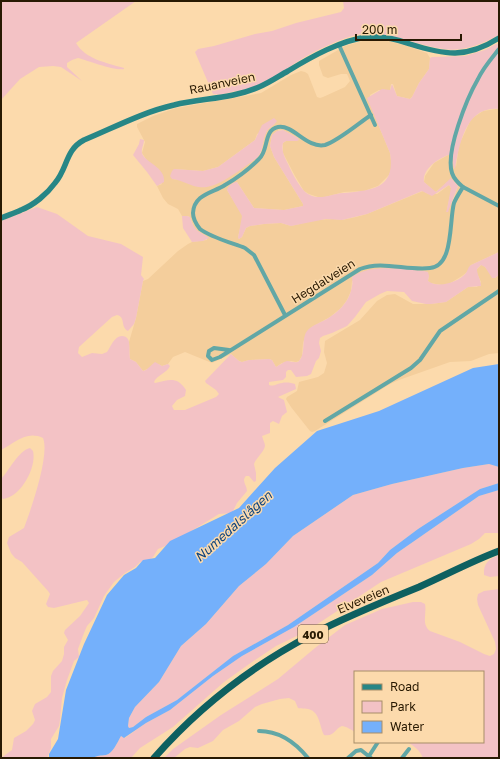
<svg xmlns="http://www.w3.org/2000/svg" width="500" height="759" viewBox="0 0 500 759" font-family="'Golos Text',sans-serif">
<rect width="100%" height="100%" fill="#fcdaac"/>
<!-- built -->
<g fill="#f4ce9c" fill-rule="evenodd">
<path d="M 366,40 L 384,40 L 404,45 L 427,53 L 430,58 L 429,69 L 419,83 L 412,97 L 410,99 L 397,96 L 393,84 L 391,84 L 390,90 L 379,90 L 370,95 L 378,124 L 390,153 L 392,168 L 389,175 L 378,186 L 364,191 L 344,192 L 321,198 L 309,194 L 304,191 L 295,176 L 283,153 L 283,143 L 286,141 L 297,141 L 298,138 L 283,130 L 279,130 L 272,135 L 270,146 L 274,157 L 303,204 L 303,206 L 284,210 L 254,208 L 237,182 L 227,190 L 243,216 L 238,237 L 239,239 L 242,237 L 246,228 L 250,226 L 264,224 L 281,223 L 291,226 L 316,220 L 333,219 L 342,220 L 356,217 L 367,214 L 423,191 L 428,194 L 437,194 L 449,185 L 451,188 L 451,192 L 447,209 L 453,201 L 458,186 L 451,179 L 438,190 L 436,192 L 434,191 L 424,182 L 425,176 L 434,163 L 448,155 L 451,155 L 453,158 L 456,167 L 459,145 L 471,119 L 483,111 L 496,109 L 499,109 L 499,252 L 471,265 L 467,272 L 462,276 L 449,284 L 442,285 L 430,283 L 428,281 L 429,276 L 424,271 L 390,269 L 378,269 L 352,281 L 351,291 L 347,300 L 341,308 L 330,317 L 312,327 L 307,332 L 303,343 L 302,356 L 299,361 L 296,362 L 291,361 L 282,363 L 276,367 L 272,360 L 269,359 L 249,360 L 242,362 L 239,361 L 231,354 L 212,363 L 185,352 L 173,357 L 168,364 L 162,366 L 158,364 L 143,371 L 136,362 L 130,359 L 129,342 L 136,318 L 143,281 L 148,279 L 178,251 L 188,244 L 192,242 L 207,240 L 206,236 L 198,232 L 194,228 L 190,217 L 187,216 L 182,216 L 178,209 L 168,204 L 163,198 L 157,186 L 162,184 L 142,153 L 145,142 L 137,127 L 137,124 L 153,116 L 176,108 L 261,93 L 291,75 L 301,71 L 305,72 L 308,74 L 317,97 L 320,98 L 323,97 L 345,87 L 350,81 L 347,74 L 341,74 L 328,78 L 323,76 L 319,65 L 319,61 L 345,46 ZM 275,124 L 268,129 L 265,133 L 261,153 L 199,187 L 182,180 L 172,179 L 174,169 L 203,171 L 218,167 L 255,140 L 257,134 Z"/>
<polygon points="481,265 484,265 485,267 495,278 499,275 499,353 489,354 471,361 450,362 399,380 390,384 315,431 312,432 310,431 291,407 286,399 287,397 297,391 299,382 318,377 324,373 327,363 324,352 325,341 360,320 377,301 387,295 395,294 413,304 431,304 446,302 468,287 477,287 481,282 477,273 477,269"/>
</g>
<!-- green -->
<g fill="#f3c2c5">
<path d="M 1,1 L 136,1 L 76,43 C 85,59 107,63 124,68 L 124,69 C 115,71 89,61 78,58 L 72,60 L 67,63 L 67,67 L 82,81 L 61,67 L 53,66 L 39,67 L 20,79 L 1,100 Z"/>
<path d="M 343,1 L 499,1 L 499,35 C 482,44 463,52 444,49 C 412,45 385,27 352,36 C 336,41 319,49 305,57 C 291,65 278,76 263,83 C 254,88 242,90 231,92 C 225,94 219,95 213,94 L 195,52 L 198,49 L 214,46 L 255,34 L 272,31 L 296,23 L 341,12 L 344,8 Z"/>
<path d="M 496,44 L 499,44 L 499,109 C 466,105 459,145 455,169 C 452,166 454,159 451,155 L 448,155 C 438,159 422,169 424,182 L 436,192 L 451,178 L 458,186 L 448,212 L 446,212 L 447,209 L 451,188 L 449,185 L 432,196 L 422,191 L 367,214 L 342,220 L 326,219 L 291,226 L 281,223 L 264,224 L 250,226 L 246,228 L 242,237 L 239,239 L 238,238 L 242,216 L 227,190 C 228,186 233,182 237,182 L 254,208 L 284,210 L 303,206 L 303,204 L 274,157 L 270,146 L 272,135 L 277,131 L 283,130 L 298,138 L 299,140 L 297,141 L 286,141 L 283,143 C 281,151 285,158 289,166 C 292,173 301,190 308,194 C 320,201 331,194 343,193 C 370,190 396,190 390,153 L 367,98 L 382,89 L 390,90 L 392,84 L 397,96 L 410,99 L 412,97 L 419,83 L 429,69 L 430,58 L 432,57 L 465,56 L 485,50 Z"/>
<path d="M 274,118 L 277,121 C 274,126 268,127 266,133 C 262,141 264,150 257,158 C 243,167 217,190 199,187 C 190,186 182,180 172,179 L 170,176 L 172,171 L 174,169 L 203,171 L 218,167 L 255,140 L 262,125 Z"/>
<path d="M 140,139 L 144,140 C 144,144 141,149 142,153 C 144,162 166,167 164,182 L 157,186 L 147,172 L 133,155 L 139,144 Z"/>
<path d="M 37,207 L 57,214 L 88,236 L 121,244 L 143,257 L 141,275 L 144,279 L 143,281 L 136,318 L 134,324 L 128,331 C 120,327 126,317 117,315 L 112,317 L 79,347 L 78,353 L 82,357 L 92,353 L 102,354 L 107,352 C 111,346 116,332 126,337 C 128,339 129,340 129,343 C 130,348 129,354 130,359 L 136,362 L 143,371 L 146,370 L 155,362 L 162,366 L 168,364 L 170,366 C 167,373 157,375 154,382 L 155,383 C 169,380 177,376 186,390 L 185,396 L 177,400 L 172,406 L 174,410 L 185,410 L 216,397 L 219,394 L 216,390 L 206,383 L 205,381 L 231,354 L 239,361 L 242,362 L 249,360 L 269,359 L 272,360 L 276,367 C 280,365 283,362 287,361 C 291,361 296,364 299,361 C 306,354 301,339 307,331 C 311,326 317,324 323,321 C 337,314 350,302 352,286 C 353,283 352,280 352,277 C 372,263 402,270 424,271 L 428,272 L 429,276 L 428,281 C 438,289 459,282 466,273 C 468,270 468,267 471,265 L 499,252 L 499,275 L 495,278 L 492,278 L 485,267 L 481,265 L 477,269 C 477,275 481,280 481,286 L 468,287 L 446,302 L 431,304 L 426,304 L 412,301 L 404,292 L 387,291 L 380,294 L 366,302 L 355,317 L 347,326 L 332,333 L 323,336 L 320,338 L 319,343 L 321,351 L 319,358 L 316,361 L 311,374 L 307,376 L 296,377 L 291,370 L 288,370 L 286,372 L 286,377 L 283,380 L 269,382 L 269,385 C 275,387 277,383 282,383 C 286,382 292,383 295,384 L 296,389 L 278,397 L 284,400 L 287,412 L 282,416 L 279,424 L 273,421 L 270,423 L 270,433 L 262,436 C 263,440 265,443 265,446 C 264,452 256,458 254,464 L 256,473 L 256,481 L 254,482 L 249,476 L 246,476 C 241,481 247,485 247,491 L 237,503 L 232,513 L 219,514 L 170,544 L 158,549 L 153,557 L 149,560 L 140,562 L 135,567 L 125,573 L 114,582 L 104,596 L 94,618 L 87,626 L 84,633 L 78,649 L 79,657 L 74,661 L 67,680 L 62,698 L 60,720 L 59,726 L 51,739 L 51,748 L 47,758 L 1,758 L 12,750 L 14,738 L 26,731 L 33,724 L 35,720 L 32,711 L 35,704 L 47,697 L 51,692 L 51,676 L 53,671 L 62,661 L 64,654 L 64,647 L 68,640 L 64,633 L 65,630 L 80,616 L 89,603 L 87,600 L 54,608 L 48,607 L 46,604 L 50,594 L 48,591 L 22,562 L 15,558 L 11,553 L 7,543 L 9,537 L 24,528 C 31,509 50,455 43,438 C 26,430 15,443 1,450 L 1,221 Z"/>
<path d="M 182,216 L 187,216 L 190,217 C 195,233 198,230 209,238 L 203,241 L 192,242 L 183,228 Z"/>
<path d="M 30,448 L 33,451 C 37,467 21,497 3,499 L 1,497 L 1,479 C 9,471 18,451 30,448 Z"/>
<polygon points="489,464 499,467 499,483 480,489 418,529 390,550 378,563 288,625 233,656 177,700 146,717 133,727 129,728 128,726 129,718 135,707 159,682 181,646 206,624 239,586 266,564 293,536 353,495 392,484 463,468"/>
<path d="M 499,490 L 499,533 L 485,533 L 479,539 L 471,544 L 381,582 L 307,631 L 276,646 L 252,662 L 224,682 L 173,727 L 140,748 L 131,758 L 93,758 C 98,755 100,756 106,755 C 113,753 117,743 121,736 L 125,738 L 146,723 L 170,710 L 213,676 L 242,656 L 294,627 L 372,575 L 397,553 L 479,496 Z"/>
<path d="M 499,555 L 499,576 L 490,577 L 484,575 C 483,563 489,559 499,555 Z"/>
<path d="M 499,589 L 499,758 L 423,758 C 420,750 414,746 407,742 L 483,742 L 483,672 L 355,672 L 355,732 C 352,730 345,726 342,726 C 335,728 335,737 324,735 C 320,728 320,714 311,710 C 308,708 302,709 298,708 L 295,701 L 289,698 L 280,699 L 262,704 L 255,707 L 239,721 L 223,730 L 213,741 L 198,748 L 190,747 L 185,749 L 174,758 L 164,758 L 173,749 L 221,715 L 278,679 L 315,648 L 345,625 L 382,609 L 413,602 L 421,602 L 425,604 C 427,614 421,624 430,631 L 460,642 L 484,654 L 490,656 L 494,654 L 496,649 L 495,642 L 478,605 L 477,599 L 478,594 L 484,591 Z"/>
</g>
<!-- water -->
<path fill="#74b0fb" d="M 499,364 L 499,467 L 489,464 L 463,468 L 392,484 L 353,495 L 293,536 L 266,564 L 239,586 L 206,624 L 181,646 L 159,682 L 135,707 L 129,718 L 128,726 L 129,728 L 133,727 L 146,717 L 177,700 L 233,656 L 288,625 L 378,563 L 390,550 L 418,529 L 480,489 L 499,483 L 499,490 L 479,496 L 397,553 L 372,575 L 294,627 L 242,656 L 213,676 L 170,710 L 146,723 L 124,738 L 121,736 C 117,743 113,753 106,755 C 100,756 98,755 93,758 L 49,758 L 49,754 L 58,739 L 66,690 L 84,644 L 107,595 L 124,575 L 136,568 L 143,560 L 155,558 L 170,541 L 239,508 L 275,468 L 317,431 L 379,411 L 473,368 Z"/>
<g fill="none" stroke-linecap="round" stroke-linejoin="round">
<!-- minor -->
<g stroke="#61a7a6" stroke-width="4">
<polyline points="339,45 375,125"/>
<path d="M 463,187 C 458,183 454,179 452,173 C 445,152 467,98 478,79 C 483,68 491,59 499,49"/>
<path d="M 285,315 L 254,255 L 245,248 C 232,243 210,237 200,229 C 196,224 193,219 193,213 C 194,194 213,193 225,185 C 237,178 249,169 259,159 C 269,151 263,130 278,127 C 293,124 307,149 325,145 C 338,141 359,123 371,115"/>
<path d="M 229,350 L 214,348 L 209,351 L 208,356 L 212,360 L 220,357 L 360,269 C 382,260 407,271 430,268 C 454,266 449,221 454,203 C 456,198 460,192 463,187 L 499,206"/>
<polyline points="325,421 411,368 420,360 440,331 499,291"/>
<path d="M 259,731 C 280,731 295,742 308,758"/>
<polyline points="369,756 378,742"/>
<polyline points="348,758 356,751 361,750 371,758"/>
<polyline points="402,758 409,749"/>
</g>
<!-- secondary -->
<path stroke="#278686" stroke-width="5.5" d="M 1,218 C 8,215 15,213 21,210 C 34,205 47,194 55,183 C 68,168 65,150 84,140 C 113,128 143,112 174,105 C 202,98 232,99 259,87 C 269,83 279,76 288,71 C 311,57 341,40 368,37 C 383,36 396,39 410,44 C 445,55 466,59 499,38"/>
<!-- trunk -->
<path stroke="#0e6060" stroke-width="7" d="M 154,758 C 198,708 252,666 311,635 C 345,617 382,602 419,587 C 446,575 472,561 499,551"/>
</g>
<g text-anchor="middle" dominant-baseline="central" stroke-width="3" stroke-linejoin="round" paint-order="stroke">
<!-- shield labels -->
<rect fill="#fcdaac" stroke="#685335" stroke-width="1" x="298" y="625" width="30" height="18" rx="3"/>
<g font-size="11" font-weight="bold" fill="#281902">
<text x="313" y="634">400</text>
</g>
<!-- street labels -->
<g font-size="12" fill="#281902" stroke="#fcdaac">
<text transform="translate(222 83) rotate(-12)">Rauanveien</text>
<text transform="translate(323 281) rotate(-32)">Hegdalveien</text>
<text transform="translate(363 599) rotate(-23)">Elveveien</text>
</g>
<!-- water labels -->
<g font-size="13" font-style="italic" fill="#0f447e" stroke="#fcdaac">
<text transform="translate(233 526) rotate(-42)">Numedalslågen</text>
</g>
</g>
<!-- border -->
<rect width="500" height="759" fill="none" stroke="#281902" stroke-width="4"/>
<!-- legend -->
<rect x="354" y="671" width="130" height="72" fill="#fcdaac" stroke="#a78d68"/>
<rect x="362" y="684" width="20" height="6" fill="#278686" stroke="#a78d68"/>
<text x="390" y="691" font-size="12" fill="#281902">Road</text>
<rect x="362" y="701" width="20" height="12" fill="#f3c2c5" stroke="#a78d68"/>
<text x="390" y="711" font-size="12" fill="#281902">Park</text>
<rect x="362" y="721" width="20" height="12" fill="#74b0fb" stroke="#a78d68"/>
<text x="390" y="731" font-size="12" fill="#281902">Water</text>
<!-- scale -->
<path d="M356 34v6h105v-6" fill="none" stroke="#281902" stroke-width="2"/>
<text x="362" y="34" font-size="12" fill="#281902" stroke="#fcdaac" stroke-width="3" paint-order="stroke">200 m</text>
</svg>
